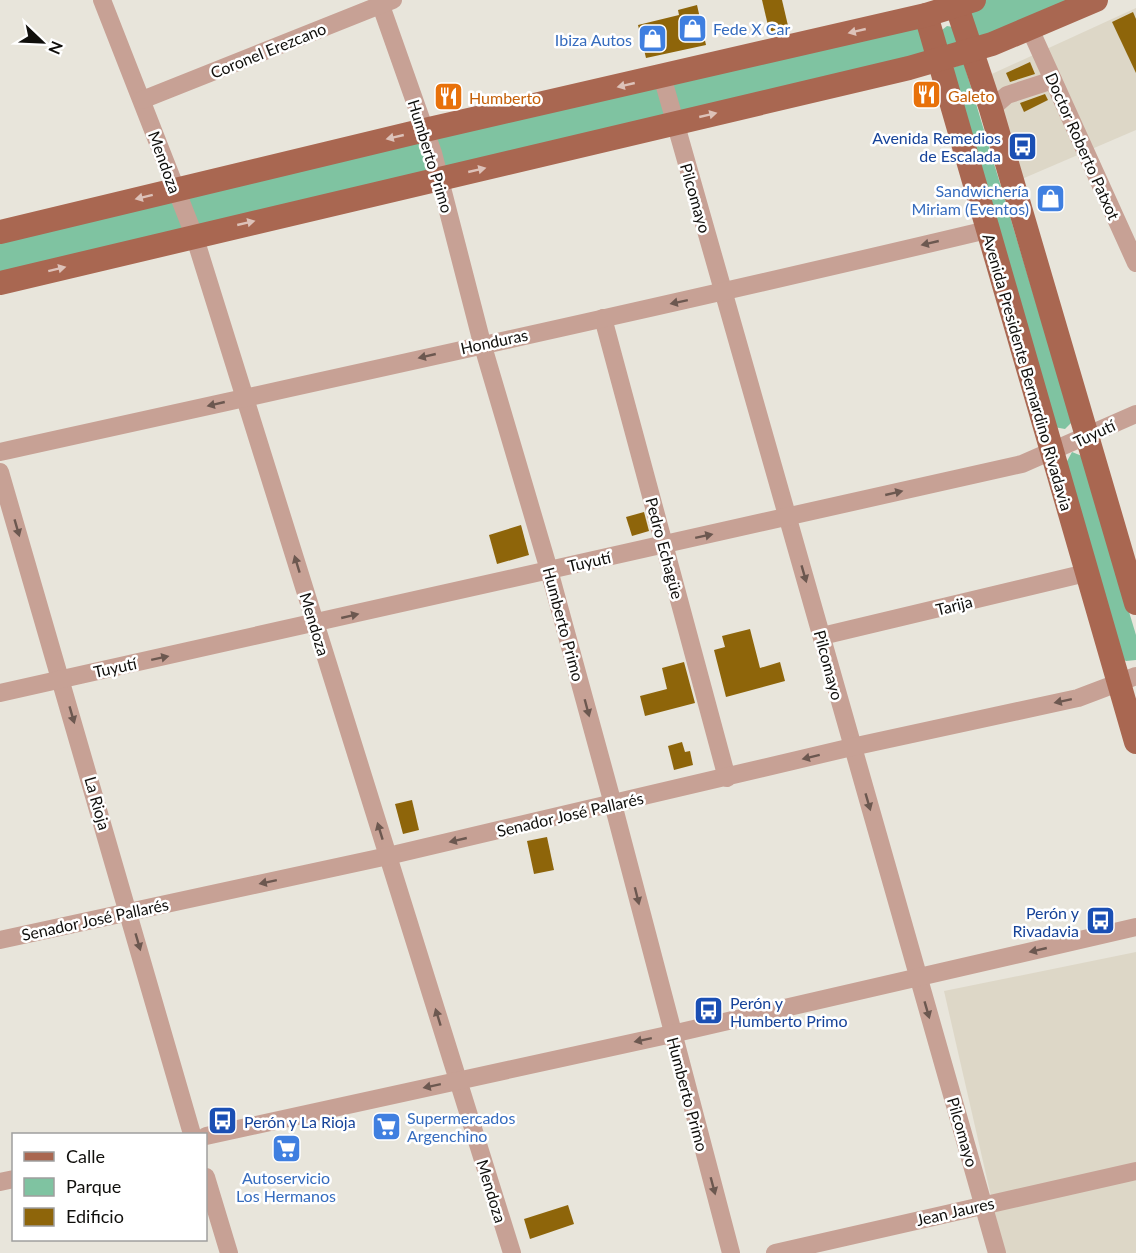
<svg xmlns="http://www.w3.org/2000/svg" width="1136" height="1253" viewBox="0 0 1136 1253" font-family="Lato,sans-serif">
<rect width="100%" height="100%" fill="#e8e5db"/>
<!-- built -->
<g fill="#ddd7c7">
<polygon points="1136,8 1136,130 1003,187 972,83"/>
<polygon points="1136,952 1136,1253 1004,1253 944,991"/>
</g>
<!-- green -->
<g fill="#7fc3a1">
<polygon points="974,0 1096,0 973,50 957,7"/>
<polygon points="926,15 938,60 0,283 0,232"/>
<polygon points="947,26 953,27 957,43 945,46 942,30"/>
<polygon points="964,64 1072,422 1065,429 1054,427 952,71 954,67"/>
<polygon points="1072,452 1082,456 1136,635 1136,660 1126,661 1121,658 1065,465"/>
</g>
<!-- building -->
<g fill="#8e650a">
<polygon points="762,0 782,0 789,30 770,34"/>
<polygon points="697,5 706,45 646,58 638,25 679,15 678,10"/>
<polygon points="1133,12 1136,19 1136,73 1112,22"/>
<polygon points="1030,62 1035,74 1010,82 1006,73"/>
<polygon points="454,87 458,103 447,106 440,103 437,92"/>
<polygon points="1045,94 1048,100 1024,112 1020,103"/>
<polygon points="644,512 649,531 632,536 626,517"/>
<polygon points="521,525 529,555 497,564 489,535"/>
<polygon points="750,629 760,668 780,662 785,681 726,697 714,650 725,647 722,636"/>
<polygon points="684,662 695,703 645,716 640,696 667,689 662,668"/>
<polygon points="682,742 685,752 690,751 693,765 674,770 668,746"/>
<polygon points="412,800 419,830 403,834 395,804"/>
<polygon points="547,837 554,870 534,874 527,841"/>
<polygon points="568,1205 574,1224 530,1239 524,1219"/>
</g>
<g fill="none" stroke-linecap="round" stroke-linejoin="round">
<!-- minor -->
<g stroke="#c7a195" stroke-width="18">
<polyline points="102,0 194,235 512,1253"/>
<polyline points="379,0 433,153 482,343 549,570 613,804 731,1253"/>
<polyline points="1030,29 1136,263"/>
<polyline points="662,76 997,1253"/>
<polyline points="142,100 393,0"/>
<polyline points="991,109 1007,95 1053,80"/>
<polyline points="603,318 727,778"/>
<path d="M 0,452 C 329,379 659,308 987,230"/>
<polyline points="0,472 192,1134"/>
<polyline points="822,636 1086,573"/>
<polyline points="0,693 1022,464 1136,414"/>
<polyline points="0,940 388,856 852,747 1078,698 1136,676"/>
<polyline points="206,1136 672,1034 1136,927"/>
<polyline points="206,1177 229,1253"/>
<polyline points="0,1182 14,1179"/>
<polyline points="775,1253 1136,1171"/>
</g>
<!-- major -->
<g stroke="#a96751" stroke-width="24">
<polyline points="957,7 991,109 1136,603"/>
<polyline points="926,15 1136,742"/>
<polyline points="0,232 425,130 926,15 974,0"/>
<polyline points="0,283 909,68 992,44 1096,0"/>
</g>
</g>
<!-- one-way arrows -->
<defs><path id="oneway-solid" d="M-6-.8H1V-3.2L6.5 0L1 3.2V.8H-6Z" transform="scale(1.5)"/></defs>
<g fill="#ddc2b9">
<use href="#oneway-solid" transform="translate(857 31) rotate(167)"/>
<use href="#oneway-solid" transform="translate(626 85) rotate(167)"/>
<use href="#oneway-solid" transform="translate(708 115) rotate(-13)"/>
<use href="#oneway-solid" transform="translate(395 137) rotate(167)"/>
<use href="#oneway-solid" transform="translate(477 170) rotate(-13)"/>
<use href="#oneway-solid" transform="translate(144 197) rotate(166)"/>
<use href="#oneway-solid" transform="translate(246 223) rotate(-13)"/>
<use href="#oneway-solid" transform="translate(57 269) rotate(-14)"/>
</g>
<g fill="#6c5850">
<use href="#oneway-solid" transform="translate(930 243) rotate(167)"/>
<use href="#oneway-solid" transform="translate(679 302) rotate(168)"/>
<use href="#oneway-solid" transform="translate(427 356) rotate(167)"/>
<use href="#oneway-solid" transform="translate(216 404) rotate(167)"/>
<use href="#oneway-solid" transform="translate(894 493) rotate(-13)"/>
<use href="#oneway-solid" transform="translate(17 528) rotate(74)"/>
<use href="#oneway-solid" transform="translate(704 536) rotate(-12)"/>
<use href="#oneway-solid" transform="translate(297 564) rotate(-107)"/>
<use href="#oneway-solid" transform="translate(804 574) rotate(74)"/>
<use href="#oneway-solid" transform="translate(350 616) rotate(-13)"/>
<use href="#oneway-solid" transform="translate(160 658) rotate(-12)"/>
<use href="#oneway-solid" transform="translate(1063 701) rotate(168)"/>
<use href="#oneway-solid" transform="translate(587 708) rotate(75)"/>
<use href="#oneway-solid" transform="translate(72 715) rotate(74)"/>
<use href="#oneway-solid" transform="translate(811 757) rotate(166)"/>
<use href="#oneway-solid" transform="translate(868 802) rotate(74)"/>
<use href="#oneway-solid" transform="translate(380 831) rotate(-107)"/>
<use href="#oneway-solid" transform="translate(458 840) rotate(167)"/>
<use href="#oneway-solid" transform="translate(268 882) rotate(168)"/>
<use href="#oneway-solid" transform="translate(637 896) rotate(76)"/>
<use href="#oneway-solid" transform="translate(138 942) rotate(74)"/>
<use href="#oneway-solid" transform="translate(1038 950) rotate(167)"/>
<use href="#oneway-solid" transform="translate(927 1010) rotate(74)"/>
<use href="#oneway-solid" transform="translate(438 1017) rotate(-107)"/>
<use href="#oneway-solid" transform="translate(643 1040) rotate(168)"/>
<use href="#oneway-solid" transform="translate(432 1086) rotate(168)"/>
<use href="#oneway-solid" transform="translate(713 1186) rotate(75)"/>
</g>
<!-- icons -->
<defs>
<symbol id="shop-square" viewBox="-11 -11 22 22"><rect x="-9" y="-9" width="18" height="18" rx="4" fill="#3f7fe0" stroke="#fff"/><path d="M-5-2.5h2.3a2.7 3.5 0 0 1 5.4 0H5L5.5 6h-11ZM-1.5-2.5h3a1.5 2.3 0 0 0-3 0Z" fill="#fff"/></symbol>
<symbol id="restaurant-square" viewBox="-11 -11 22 22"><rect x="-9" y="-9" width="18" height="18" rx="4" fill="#e8710a" stroke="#fff"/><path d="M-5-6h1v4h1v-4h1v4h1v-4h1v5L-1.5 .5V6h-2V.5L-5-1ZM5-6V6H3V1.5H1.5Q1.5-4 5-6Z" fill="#fff"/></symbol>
<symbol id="bus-square" viewBox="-11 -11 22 22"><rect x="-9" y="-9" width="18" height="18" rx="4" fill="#1a4fb4" stroke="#fff"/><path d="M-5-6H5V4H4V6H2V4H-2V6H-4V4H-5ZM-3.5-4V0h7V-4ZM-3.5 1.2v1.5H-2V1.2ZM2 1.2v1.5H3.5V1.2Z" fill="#fff"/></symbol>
<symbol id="supermarket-square" viewBox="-11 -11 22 22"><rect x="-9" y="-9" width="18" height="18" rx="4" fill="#3f7fe0" stroke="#fff"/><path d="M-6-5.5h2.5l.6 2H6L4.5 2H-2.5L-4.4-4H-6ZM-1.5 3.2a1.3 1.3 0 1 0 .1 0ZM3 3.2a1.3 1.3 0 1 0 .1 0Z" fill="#fff"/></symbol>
</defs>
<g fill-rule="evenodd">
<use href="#shop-square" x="676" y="12" width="33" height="33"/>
<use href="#shop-square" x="636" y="22" width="33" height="33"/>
<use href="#restaurant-square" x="910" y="78" width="33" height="33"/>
<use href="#restaurant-square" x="432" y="80" width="33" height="33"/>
<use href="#bus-square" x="1006" y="130" width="33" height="33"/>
<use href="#shop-square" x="1034" y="182" width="33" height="33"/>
<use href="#bus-square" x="1084" y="904" width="33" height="33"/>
<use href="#bus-square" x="692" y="994" width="33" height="33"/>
<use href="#bus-square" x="206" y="1104" width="33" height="33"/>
<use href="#supermarket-square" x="370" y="1110" width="33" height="33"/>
<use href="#supermarket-square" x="270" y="1132" width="33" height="33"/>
</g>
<g text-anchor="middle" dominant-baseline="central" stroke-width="5" stroke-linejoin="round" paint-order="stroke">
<!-- shop labels -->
<g font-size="16" fill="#366cbe" stroke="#fff" text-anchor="start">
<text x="713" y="28">Fede X Car</text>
<text x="632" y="39" text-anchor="end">Ibiza Autos</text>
<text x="1029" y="190" text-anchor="end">Sandwichería<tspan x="1029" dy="18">Miriam (Eventos)</tspan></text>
<text x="407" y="1117">Supermercados<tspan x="407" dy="18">Argenchino</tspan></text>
<text x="286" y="1177" text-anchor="middle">Autoservicio<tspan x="286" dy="18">Los Hermanos</tspan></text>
</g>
<!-- street labels -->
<g font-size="16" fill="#100f0c" stroke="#fff">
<text transform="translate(268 50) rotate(-22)">Coronel Erezcano</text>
<text transform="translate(1083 146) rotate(66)">Doctor Roberto Patxot</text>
<text transform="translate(431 156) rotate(73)">Humberto Primo</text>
<text transform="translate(165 162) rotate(70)">Mendoza</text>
<text transform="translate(696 198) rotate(74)">Pilcomayo</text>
<text transform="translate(494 341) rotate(-12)">Honduras</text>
<text transform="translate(1028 372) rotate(74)">Avenida Presidente Bernardino Rivadavia</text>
<text transform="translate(1094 433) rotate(-25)">Tuyutí</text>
<text transform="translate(665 548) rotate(75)">Pedro Echagüe</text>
<text transform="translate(589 561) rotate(-13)">Tuyutí</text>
<text transform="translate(954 605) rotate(-14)">Tarija</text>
<text transform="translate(315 624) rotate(73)">Mendoza</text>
<text transform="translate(564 624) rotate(75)">Humberto Primo</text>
<text transform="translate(829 665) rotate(75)">Pilcomayo</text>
<text transform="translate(115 667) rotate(-12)">Tuyutí</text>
<text transform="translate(98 803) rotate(74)">La Rioja</text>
<text transform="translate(570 814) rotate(-13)">Senador José Pallarés</text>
<text transform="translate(95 919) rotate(-12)">Senador José Pallarés</text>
<text transform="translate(688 1094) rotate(75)">Humberto Primo</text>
<text transform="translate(963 1132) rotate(74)">Pilcomayo</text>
<text transform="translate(492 1191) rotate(73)">Mendoza</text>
<text transform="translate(955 1211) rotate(-13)">Jean Jaures</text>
</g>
<!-- food labels -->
<g font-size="16" fill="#c56008" stroke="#fff" text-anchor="start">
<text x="948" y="95">Galeto</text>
<text x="469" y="97">Humberto</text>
</g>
<!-- transit labels -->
<g font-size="16" fill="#164399" stroke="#fff" text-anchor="end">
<text x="1001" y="137">Avenida Remedios<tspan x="1001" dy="18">de Escalada</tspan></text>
<text x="1079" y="912">Perón y<tspan x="1079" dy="18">Rivadavia</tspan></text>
<text x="730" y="1002" text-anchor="start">Perón y<tspan x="730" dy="18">Humberto Primo</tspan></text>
<text x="244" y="1121" text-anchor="start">Perón y La Rioja</text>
</g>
</g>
<!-- legend -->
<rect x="12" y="1133" width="195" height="108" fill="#ffffff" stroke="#9f9f9e" stroke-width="1.5"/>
<rect x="24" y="1152" width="30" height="9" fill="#a96751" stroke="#9f9f9e" stroke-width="1.5"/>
<text x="66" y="1163" font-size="18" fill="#100f0c">Calle</text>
<rect x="24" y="1178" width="30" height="18" fill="#7fc3a1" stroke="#9f9f9e" stroke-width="1.5"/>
<text x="66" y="1193" font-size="18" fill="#100f0c">Parque</text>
<rect x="24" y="1208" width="30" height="18" fill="#8e650a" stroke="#9f9f9e" stroke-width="1.5"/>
<text x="66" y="1223" font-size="18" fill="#100f0c">Edificio</text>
<!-- north arrow -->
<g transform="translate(42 42) rotate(113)" stroke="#ffffff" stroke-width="4.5" paint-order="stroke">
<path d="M0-4.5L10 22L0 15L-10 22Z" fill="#100f0c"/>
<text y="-9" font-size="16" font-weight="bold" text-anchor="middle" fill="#100f0c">N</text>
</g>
</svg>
